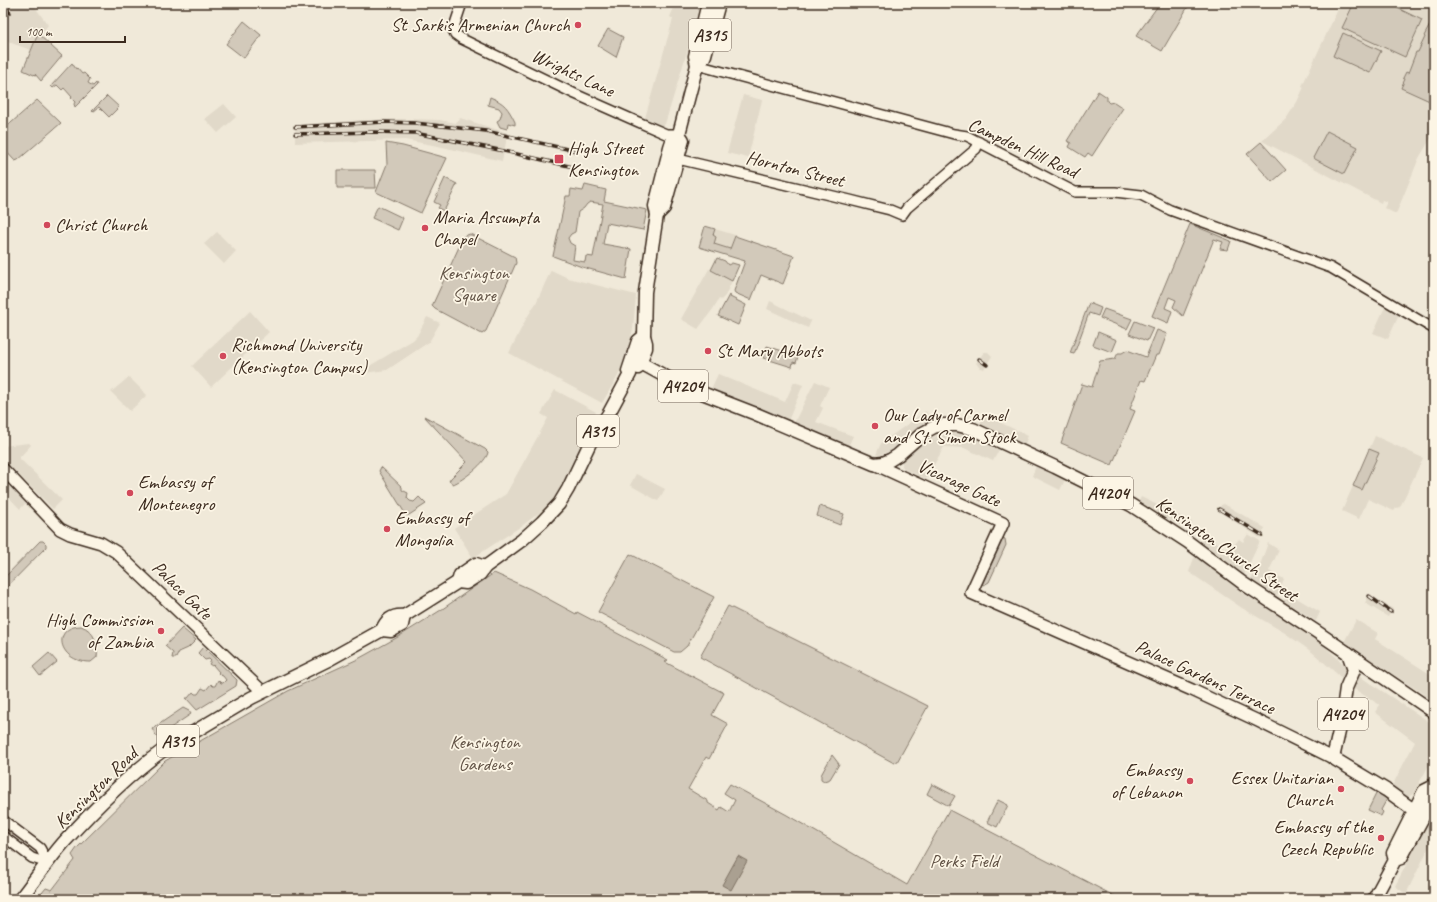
<svg xmlns="http://www.w3.org/2000/svg" width="1437" height="902" viewBox="0 0 1437 902" font-family="Caveat,sans-serif">
<rect width="100%" height="100%" fill="#f0e9d9"/>
<filter id="ink" filterUnits="userSpaceOnUse"><feTurbulence type="fractalNoise" baseFrequency=".025" numOctaves="2"/><feDisplacementMap in="SourceGraphic" scale="8" xChannelSelector="R" yChannelSelector="G"/><feConvolveMatrix kernelMatrix="1 2 1 2 8 2 1 2 1" color-interpolation-filters="sRGB"/></filter>
<g filter="url(#ink)">
<!-- built -->
<g fill="#e1d9c9">
<polygon points="3,3 16,3 18,5 19,3 32,3 48,25 40,35 39,34 31,50 3,40 3,20 6,16 3,14"/>
<polygon points="676,3 702,3 665,124 662,126 645,118 673,19 670,17"/>
<polygon points="1341,3 1417,3 1434,12 1434,133 1419,158 1396,214 1384,208 1387,202 1382,200 1381,203 1262,141 1286,119 1297,102 1304,87 1302,86"/>
<polygon points="743,95 762,100 748,158 727,153"/>
<polygon points="224,104 236,117 218,133 205,119"/>
<polygon points="460,118 508,133 502,161 438,146 405,140 295,143 295,125 362,120 408,119 439,120 456,123 457,121 459,121"/>
<polygon points="715,229 735,235 730,249 714,244 713,235"/>
<polygon points="217,232 236,251 224,264 204,244"/>
<polygon points="709,269 732,281 725,296 721,300 719,299 713,309 698,329 681,319"/>
<polygon points="551,270 568,278 636,295 633,329 628,350 618,376 602,403 509,353 526,319 536,303"/>
<polygon points="770,301 811,321 808,328 767,309"/>
<polygon points="1385,307 1399,315 1388,339 1373,333"/>
<polygon points="250,311 269,332 211,387 192,366"/>
<polygon points="427,317 440,323 429,342 387,370 356,374 413,340 417,336"/>
<polygon points="984,352 988,352 992,356 984,369 979,367 976,363"/>
<polygon points="718,374 785,402 794,382 803,385 788,421 710,391"/>
<polygon points="129,377 147,395 130,411 111,392"/>
<polygon points="815,381 829,387 820,406 823,408 816,422 853,436 848,447 794,423"/>
<polygon points="555,390 596,412 559,490 549,505 523,525 473,558 454,528 506,494 548,418 541,414"/>
<polygon points="926,411 931,422 912,432 890,451 880,455 876,455 881,443"/>
<polygon points="985,415 1028,436 1024,446 979,425"/>
<polygon points="952,432 966,434 999,450 993,461 964,448 944,447 926,479 904,469 902,466 902,462 907,456 925,441 936,436"/>
<polygon points="1375,436 1423,458 1400,507 1396,508 1394,511 1368,499 1359,519 1342,511"/>
<polygon points="29,443 31,445 19,458 62,500 53,509 3,459 3,446"/>
<polygon points="1036,466 1065,480 1060,490 1032,476"/>
<polygon points="636,474 665,489 658,501 630,485"/>
<polygon points="3,475 29,500 20,509 3,491"/>
<polygon points="1141,497 1192,522 1189,530 1168,519 1139,501"/>
<polygon points="1224,504 1265,528 1260,538 1219,511 1221,505"/>
<polygon points="1205,534 1229,551 1239,539 1243,542 1248,534 1260,541 1244,575 1201,542"/>
<polygon points="1268,543 1279,550 1269,571 1284,579 1277,596 1251,580 1260,565"/>
<polygon points="1194,558 1198,558 1245,595 1308,631 1350,670 1344,680 1312,652 1285,633 1242,608 1189,572"/>
<polygon points="1288,593 1320,612 1316,621 1284,601"/>
<polygon points="1369,595 1393,609 1388,617 1365,603"/>
<polygon points="1356,620 1378,633 1375,639 1430,674 1434,669 1434,701 1344,642"/>
<polygon points="1356,674 1434,725 1434,756 1413,794 1408,797 1391,788 1415,742 1375,712 1380,705 1351,687"/>
<polygon points="1427,825 1434,828 1434,837 1406,894 1395,886"/>
</g>
<!-- green -->
<g fill="#d2c9ba" stroke="#867a6c" fill-rule="evenodd">
<polygon points="1160,3 1190,3 1162,51 1136,36"/>
<polygon points="1354,3 1387,3 1422,20 1405,57 1342,28"/>
<polygon points="244,21 261,35 244,58 226,44"/>
<polygon points="1431,23 1434,24 1434,103 1401,88 1405,79 1403,78 1406,72 1408,73 1416,52 1418,52 1425,37 1424,36"/>
<polygon points="608,29 623,37 616,57 598,46"/>
<polygon points="1343,33 1381,51 1370,73 1333,56"/>
<polygon points="38,34 62,56 41,81 35,74 34,75 23,70"/>
<polygon points="72,63 76,69 77,68 82,74 84,73 90,79 88,83 93,86 96,83 97,85 75,107 74,104 75,102 71,98 72,97 64,88 62,90 57,85 53,88 51,86"/>
<polygon points="1098,91 1107,97 1107,101 1109,103 1114,102 1123,108 1092,156 1088,153 1085,157 1069,147 1071,143 1067,141"/>
<polygon points="107,96 119,107 109,117 99,107 93,112 92,111"/>
<path d="M 490,97 C 505,103 508,108 515,122 L 515,125 L 508,123 L 507,129 L 500,127 L 497,121 L 500,119 L 502,112 L 499,108 L 488,105 Z"/>
<polygon points="37,100 61,123 18,160 15,161 3,148 3,130"/>
<polygon points="1327,131 1358,147 1344,174 1313,158"/>
<polygon points="1261,142 1286,170 1272,182 1247,154"/>
<polygon points="386,143 403,146 447,158 421,213 376,192 387,164"/>
<polygon points="337,170 375,170 376,188 337,188"/>
<polygon points="445,178 457,184 444,211 438,208 440,205 434,202"/>
<path d="M 585,185 L 606,190 L 604,201 L 647,210 L 643,230 L 607,223 L 603,244 L 631,249 L 626,279 L 582,267 L 553,256 L 566,196 L 570,196 L 571,189 L 583,191 ZM 590,202 L 603,204 L 593,257 L 586,256 L 585,262 L 573,260 L 575,246 L 570,243 L 568,238 L 571,234 L 575,232 L 578,212 L 584,208 L 587,204 Z"/>
<polygon points="378,206 403,218 398,230 372,218"/>
<polygon points="1190,224 1231,241 1228,250 1220,249 1223,242 1214,239 1183,316 1173,307 1176,300 1169,297 1165,308 1172,311 1168,323 1152,316"/>
<polygon points="705,226 715,229 713,235 716,237 714,244 730,249 735,236 794,256 783,284 761,275 751,300 735,293 734,291 745,261 699,247"/>
<polygon points="470,234 515,257 516,263 486,331 482,334 435,309 432,306 464,236"/>
<polygon points="717,258 725,261 728,265 732,263 739,265 732,281 711,270"/>
<polygon points="729,295 730,297 746,305 738,325 718,316"/>
<polygon points="1089,303 1101,308 1098,316 1089,313 1074,354 1070,353"/>
<polygon points="1104,309 1132,319 1127,329 1100,318"/>
<polygon points="1135,321 1153,328 1147,341 1129,334"/>
<polygon points="1157,330 1167,334 1159,355 1156,355 1145,381 1141,380 1130,409 1135,411 1112,465 1061,443 1082,384 1092,387 1100,361 1115,359 1118,353 1122,353 1127,350 1146,357"/>
<polygon points="1098,332 1117,340 1112,352 1093,345"/>
<polygon points="767,346 798,356 796,363 793,362 792,367 763,358"/>
<path d="M 424,416 L 485,449 L 488,452 C 487,462 462,481 453,484 L 449,481 L 451,478 L 467,462 Z"/>
<polygon points="1369,449 1379,453 1362,490 1353,486"/>
<polygon points="381,467 402,487 402,490 408,493 407,498 410,501 414,502 419,497 426,504 409,515 406,515 379,471"/>
<polygon points="820,506 844,514 840,525 817,516"/>
<polygon points="1003,538 1005,539 1006,545 989,582 984,585 982,584"/>
<polygon points="40,541 43,541 46,544 46,547 3,591 3,579"/>
<polygon points="630,554 714,597 687,646 680,652 674,652 598,612"/>
<polygon points="494,573 530,589 576,614 577,612 668,660 665,662 724,693 712,715 728,724 709,759 706,757 688,789 708,801 708,803 719,810 721,807 729,812 735,800 724,793 730,784 787,815 907,885 949,810 1120,899 37,899 46,888 52,890 75,860 72,855 77,848 165,761 288,691 358,659 398,637 441,610"/>
<polygon points="728,606 928,706 897,762 894,763 700,657"/>
<path d="M 81,626 C 94,630 99,645 97,657 L 91,662 C 59,663 50,627 81,626 Z"/>
<polygon points="182,628 196,640 188,648 179,652 176,658 172,658 173,653 165,646"/>
<polygon points="203,647 237,680 236,686 197,710 186,698 188,698 193,692 195,694 198,694 202,688 206,690 211,684 213,686 215,686 218,680 221,683 223,683 226,680 223,676 220,675 218,673 219,672 213,665 212,666 209,664 211,661 209,659 205,660 198,653"/>
<polygon points="49,653 57,662 40,676 33,667"/>
<polygon points="183,708 189,711 191,714 157,737 152,729"/>
<polygon points="832,755 839,764 830,779 824,781 821,779 821,775"/>
<polygon points="932,784 955,796 949,806 927,794"/>
<polygon points="1377,792 1387,799 1381,810 1383,812 1381,816 1368,810"/>
<polygon points="998,800 1008,805 997,827 987,822"/>
</g>
<!-- water -->
<polygon fill="#aaa091" stroke="#7e7163" points="738,856 747,861 731,890 722,885"/>
<g fill="none" stroke-linecap="round" stroke-linejoin="round">
<defs>
<g id="tertiary">
<polyline points="462,3 453,30 455,34 462,39 575,94 636,121 666,134 679,134"/>
<polyline points="697,65 954,134 967,136 1075,192 1115,192 1141,195 1170,210 1331,268 1434,329"/>
<polyline points="678,159 850,200 890,210 902,215 907,208 970,154 976,149 979,142"/>
<polyline points="3,820 40,848 48,863"/>
<polyline points="3,836 32,858 48,863"/>
</g>
<g id="secondary">
<polyline points="874,464 1003,523 971,593 1192,690 1256,720 1333,758"/>
<polyline points="3,469 60,529 70,534 101,543 116,552 263,692"/>
</g>
<g id="primary">
<polyline points="697,65 703,59 705,55 719,3"/>
<polyline points="657,215 664,208 683,140 679,134"/>
<polyline points="634,353 641,363 679,384 756,414 874,464 883,463 890,460 898,455 923,433 934,427 943,425 957,425 973,429 1055,467 1131,505 1188,542 1244,584 1317,632 1434,712"/>
<polyline points="638,368 646,348 646,343 644,336 645,292 657,215 655,206 670,147 673,138 679,134 697,65 695,56 708,3"/>
<polyline points="458,582 460,575 476,564 485,567"/>
<path d="M 382,630 C 386,620 393,615 404,616 L 458,582 L 466,583 L 480,574 L 485,567 L 522,540 L 542,522 L 559,504 L 568,489 L 590,443 L 609,413 L 630,374 L 628,371 L 638,341 L 644,336"/>
<polyline points="1348,653 1354,670 1346,688 1341,723 1333,758 1386,790 1415,811 1424,815"/>
<polyline points="1395,860 1393,853 1424,791 1432,787 1434,784"/>
<path d="M 20,899 C 35,880 49,859 65,841 C 95,808 127,776 162,751 L 251,698 L 330,659 L 382,630 L 391,631 L 402,625 L 404,616"/>
<polyline points="1374,899 1395,860 1401,858 1434,797"/>
</g>
</defs>
<!-- tertiary casing -->
<use href="#tertiary" stroke="#3b2a1e" stroke-width="12"/>
<!-- secondary casing -->
<use href="#secondary" stroke="#3b2a1e" stroke-width="14"/>
<!-- primary casing -->
<use href="#primary" stroke="#3b2a1e" stroke-width="15"/>
<!-- tertiary -->
<use href="#tertiary" stroke="#fcf5e5" stroke-width="9"/>
<!-- secondary -->
<use href="#secondary" stroke="#fcf5e5" stroke-width="11"/>
<!-- primary -->
<use href="#primary" stroke="#fcf5e5" stroke-width="12"/>
<defs>
<g id="rail">
<polyline points="4,3 10,13"/>
<polyline points="295,127 384,122 415,123 486,131 576,151"/>
<polyline points="295,134 374,132 415,133 504,151 573,167"/>
<polyline points="979,359 987,365"/>
<polyline points="1219,509 1262,535"/>
<polyline points="1369,596 1391,612"/>
</g>
</defs>
<!-- rail casing -->
<use href="#rail" stroke="#3b2a1e" stroke-width="3.5"/>
<!-- rail -->
<use href="#rail" stroke="#fcf5e5" stroke-width="2" stroke-dasharray="6" stroke-linecap="butt"/>
</g>
</g>
<!-- markers -->
<g fill="#d1495b" stroke="#fcf5e5" stroke-width="1.5">
<circle cx="578" cy="25" r="4"/>
<rect x="554" y="154" width="10" height="10" rx="2"/>
<circle cx="47" cy="225" r="4"/>
<circle cx="425" cy="228" r="4"/>
<circle cx="708" cy="351" r="4"/>
<circle cx="223" cy="356" r="4"/>
<circle cx="875" cy="426" r="4"/>
<circle cx="130" cy="493" r="4"/>
<circle cx="387" cy="529" r="4"/>
<circle cx="161" cy="631" r="4"/>
<circle cx="1190" cy="781" r="4"/>
<circle cx="1341" cy="789" r="4"/>
<circle cx="1381" cy="838" r="4"/>
</g>
<g text-anchor="middle" dominant-baseline="central" stroke-width="3.5" stroke-linejoin="round" paint-order="stroke">
<!-- shield labels -->
<g fill="#fcf5e5" stroke="#75675a" stroke-width="1">
<rect x="689" y="19" width="42" height="32" rx="3"/>
<rect x="658" y="370" width="50" height="32" rx="3"/>
<rect x="577" y="415" width="42" height="32" rx="3"/>
<rect x="1083" y="477" width="50" height="32" rx="3"/>
<rect x="1318" y="698" width="50" height="32" rx="3"/>
<rect x="157" y="725" width="42" height="32" rx="3"/>
</g>
<g font-size="18" font-weight="bold" fill="#3b2a1e">
<text x="710" y="35">A315</text>
<text x="683" y="386">A4204</text>
<text x="598" y="431">A315</text>
<text x="1108" y="493">A4204</text>
<text x="1343" y="714">A4204</text>
<text x="178" y="741">A315</text>
</g>
<!-- poi labels -->
<g font-size="19" fill="#3b2a1e" stroke="#fcf5e5" text-anchor="start">
<text x="570" y="25" text-anchor="end">St Sarkis Armenian Church</text>
<text x="568" y="148">High Street<tspan x="568" dy="22">Kensington</tspan></text>
<text x="433" y="217">Maria Assumpta<tspan x="433" dy="22">Chapel</tspan></text>
<text x="55" y="225">Christ Church</text>
<text x="231" y="345">Richmond University<tspan x="231" dy="22">(Kensington Campus)</tspan></text>
<text x="716" y="351">St Mary Abbots</text>
<text x="883" y="415">Our Lady of Carmel<tspan x="883" dy="22">and St. Simon Stock</tspan></text>
<text x="138" y="482">Embassy of<tspan x="138" dy="22">Montenegro</tspan></text>
<text x="395" y="518">Embassy of<tspan x="395" dy="22">Mongolia</tspan></text>
<text x="153" y="620" text-anchor="end">High Commission<tspan x="153" dy="22">of Zambia</tspan></text>
<text x="1182" y="770" text-anchor="end">Embassy<tspan x="1182" dy="22">of Lebanon</tspan></text>
<text x="1333" y="778" text-anchor="end">Essex Unitarian<tspan x="1333" dy="22">Church</tspan></text>
<text x="1373" y="827" text-anchor="end">Embassy of the<tspan x="1373" dy="22">Czech Republic</tspan></text>
</g>
<!-- street labels -->
<g font-size="19" fill="#3b2a1e" stroke="#fcf5e5">
<text transform="translate(573 73) rotate(25)">Wrights Lane</text>
<text transform="translate(1023 148) rotate(25)">Campden Hill Road</text>
<text transform="translate(795 169) rotate(14)">Hornton Street</text>
<text transform="translate(959 483) rotate(25)">Vicarage Gate</text>
<text transform="translate(1227 549) rotate(35)">Kensington Church Street</text>
<text transform="translate(182 590) rotate(44)">Palace Gate</text>
<text transform="translate(1205 677) rotate(25)">Palace Gardens Terrace</text>
<text transform="translate(96 788) rotate(-44)">Kensington Road</text>
</g>
<!-- park labels -->
<g font-size="19" fill="#615245" stroke="#fcf5e5">
<text x="474" y="273">Kensington<tspan x="474" dy="22">Square</tspan></text>
<text x="485" y="742">Kensington<tspan x="485" dy="22">Gardens</tspan></text>
<text x="964" y="861">Perks Field</text>
</g>
</g>
<!-- margin -->
<rect width="1437" height="902" fill="none" stroke="#fcf5e5" stroke-width="16"/>
<rect x="8" y="8" width="1421" height="886" fill="none" stroke="#3b2a1e" stroke-width="1.5" filter="url(#ink)"/>
<!-- scale -->
<path d="M20 36v6h105v-6" fill="none" stroke="#3b2a1e" stroke-width="2"/>
<text x="26" y="36" font-size="12" fill="#3b2a1e" stroke="#fcf5e5" stroke-width="3" paint-order="stroke">100 m</text>
</svg>
